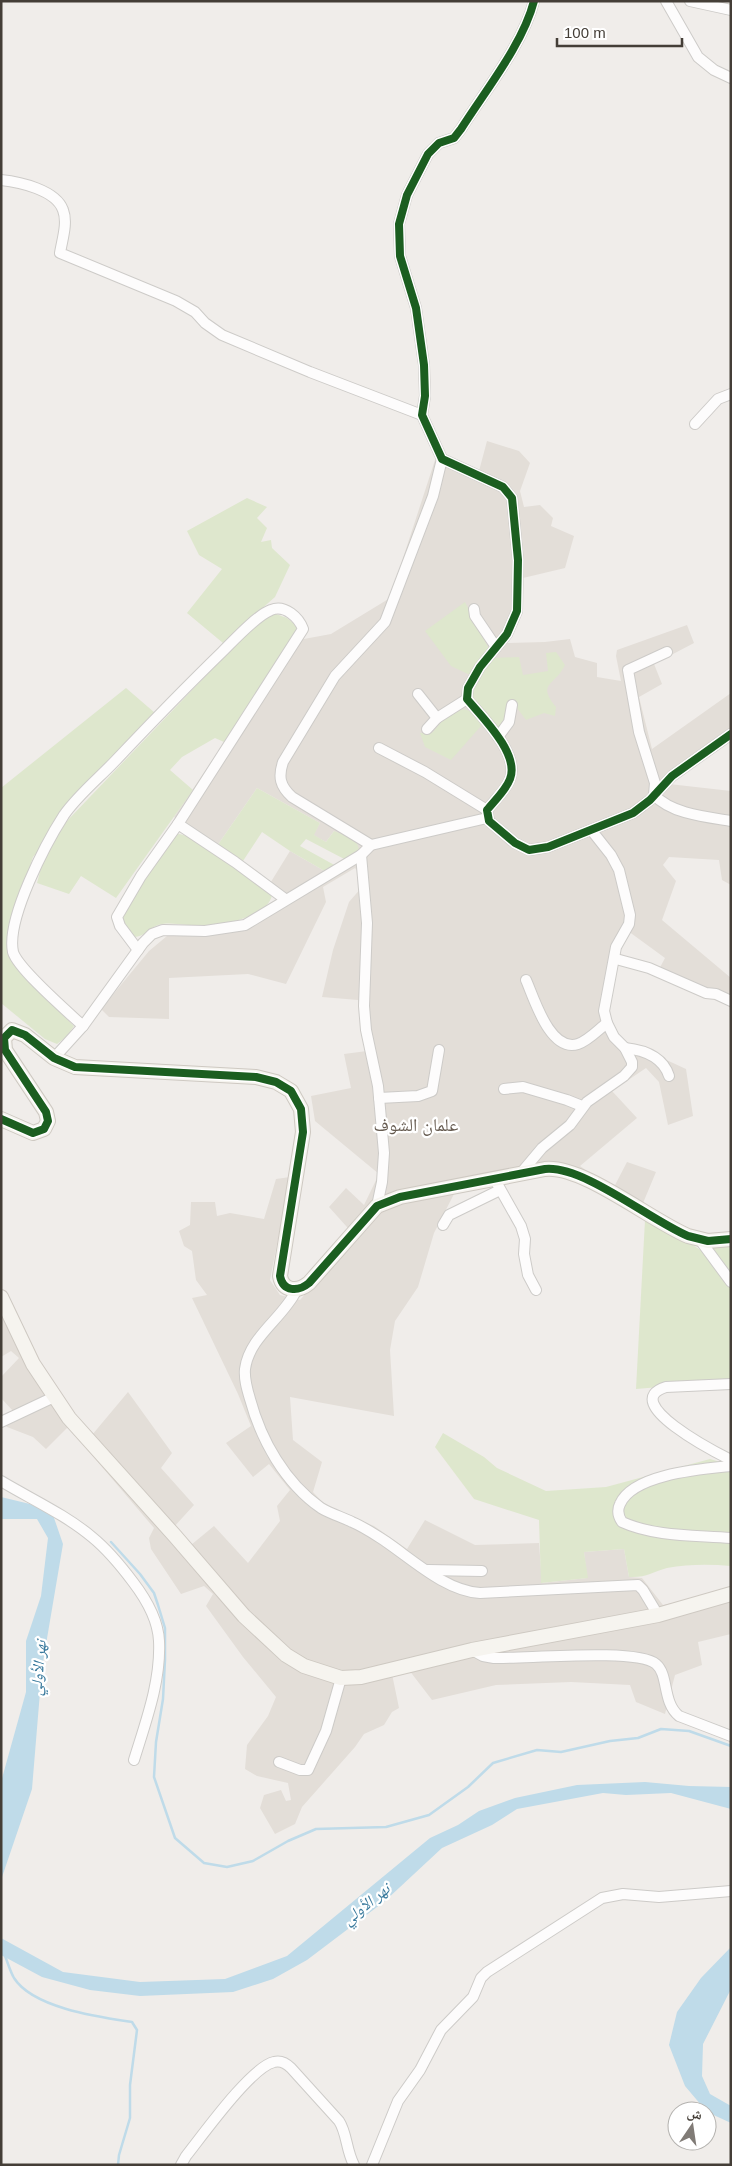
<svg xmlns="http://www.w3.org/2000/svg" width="732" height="2166" viewBox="0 0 732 2166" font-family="Arial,'Noto Naskh Arabic',sans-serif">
<rect width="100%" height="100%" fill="#f0edea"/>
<!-- residential -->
<polygon fill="#e3ded8" points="487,441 519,451 530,463 520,491 524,507 540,505 553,518 551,526 574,536 565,568 523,578 518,617 505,643 545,642 570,639 575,657 597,663 597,677 621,681 616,656 617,650 687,625 694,643 654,664 662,684 639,697 652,749 731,693 731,737 669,784 731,791 731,885 722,880 719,860 669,857 663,865 676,881 662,920 731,978 731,993 724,1003 656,975 665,958 628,931 616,964 609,1013 618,1034 626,1044 647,1051 686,1069 693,1116 668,1125 659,1082 646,1068 612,1091 637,1118 580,1166 613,1189 627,1162 656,1172 638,1215 580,1180 559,1172 454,1194 434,1233 418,1287 395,1321 390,1350 394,1416 290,1397 293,1440 322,1462 313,1492 327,1507 374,1526 407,1549 425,1520 475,1545 539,1543 542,1583 587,1578 584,1552 624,1549 629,1577 642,1578 663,1605 730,1591 731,1634 698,1642 702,1665 675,1675 665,1714 636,1702 630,1685 571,1682 496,1685 432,1700 409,1670 392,1674 399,1708 392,1712 384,1725 364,1734 355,1747 302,1807 295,1824 275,1834 260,1808 264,1795 281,1790 286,1801 291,1800 288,1783 257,1776 245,1769 247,1745 268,1716 276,1697 243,1657 206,1606 213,1594 204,1586 181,1594 151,1549 149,1538 154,1528 68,1427 46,1449 33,1437 7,1427 1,1420 13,1411 1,1398 1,1377 19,1358 11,1351 1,1357 1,1309 65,1405 92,1435 128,1392 172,1453 161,1468 194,1505 173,1528 191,1545 214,1526 248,1563 280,1521 277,1506 290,1490 269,1464 253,1477 226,1443 251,1426 238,1394 192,1298 207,1295 196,1280 192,1251 184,1246 179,1231 190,1225 191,1202 215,1202 217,1216 230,1213 264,1219 276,1179 290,1177 270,1280 280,1295 300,1300 355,1236 329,1207 346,1188 364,1205 379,1174 315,1121 311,1096 351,1088 344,1054 367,1051 358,1000 322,997 333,950 349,902 362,887 358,872 355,868 323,887 326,902 286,984 248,974 169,978 169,1019 109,1017 101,1009 149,951 167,936 254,926 288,901 269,885 290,851 328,873 357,857 334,831 326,842 313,835 320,823 257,788 217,846 174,817 293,641 331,634 390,598 436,457 479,471"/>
<!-- green -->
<g fill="#dee7cd">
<polygon points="247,498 267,507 257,518 267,528 261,542 271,540 272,548 290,565 275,597 223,643 187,613 222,569 199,555 187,531"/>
<polygon points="465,602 490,651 472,676 451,666 425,631"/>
<polygon points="276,614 287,618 297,626 293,641 224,742 215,738 182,757 170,770 193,790 116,898 81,876 69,894 37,883 43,860 66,822 239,641 269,616"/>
<path d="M 556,652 L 565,665 C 555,686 536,683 556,707 L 555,716 L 544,713 L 526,720 L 517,708 L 510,709 L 502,727 L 495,727 C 465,692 466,697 492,658 L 519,657 L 523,675 L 548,671 L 546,653 Z"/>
<polygon points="126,688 155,713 33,857 7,936 10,955 20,973 74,1026 66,1037 57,1044 45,1039 1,1003 1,788"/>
<path d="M 462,709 C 473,710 477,717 481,726 L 451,760 L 425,747 L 420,733 L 432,733 L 443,720 Z"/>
<polygon points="257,788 320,823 314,835 326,842 334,831 355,839 359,849 357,857 348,861 306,839 300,846 338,867 328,873 290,851 262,832 241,864 217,846"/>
<path d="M 177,834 C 195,833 255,883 272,895 C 268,917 223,925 205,926 C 190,927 172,921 158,925 C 148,928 145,937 134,937 L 123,925 L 121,914 L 172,838 Z"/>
<polygon points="645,1220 682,1238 708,1255 731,1288 731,1381 636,1389"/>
<polygon points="731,1244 731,1274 713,1250 715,1246"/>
<path d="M 443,1433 L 484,1457 L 497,1468 L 546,1491 L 606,1487 L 710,1459 L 731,1465 L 731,1566 C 710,1564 688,1564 667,1568 C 652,1572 646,1578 629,1577 L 624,1549 L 584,1552 L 588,1578 L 541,1583 L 539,1520 L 474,1499 L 435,1447 Z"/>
</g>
<!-- water -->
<g fill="#bfdbe9">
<polygon points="1,1497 30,1504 53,1515 63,1544 42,1668 32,1789 1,1880 1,1782 26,1692 26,1641 41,1596 48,1538 37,1519 1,1519"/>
<polygon points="645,1782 689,1786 731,1787 731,1809 671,1793 626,1795 603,1793 517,1809 492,1825 442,1848 385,1901 307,1960 273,1979 233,1992 140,1996 90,1990 42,1977 1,1955 1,1938 63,1972 140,1982 225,1979 287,1956 430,1838 458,1825 479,1811 515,1798 577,1785"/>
<polygon points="731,1947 731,1989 703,2044 702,2076 710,2094 731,2106 731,2123 707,2112 685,2086 669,2045 677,2012 701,1978"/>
</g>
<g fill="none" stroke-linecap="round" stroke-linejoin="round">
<!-- stream -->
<g stroke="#bfdbe9" stroke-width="2.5">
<polyline points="111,1542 140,1574 154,1593 158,1605 165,1628 165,1660 163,1699 156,1742 154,1777 175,1838 204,1863 227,1867 253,1861 288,1841 316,1829 386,1827 429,1815 468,1787 493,1763 537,1750 561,1752 610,1741 638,1738 661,1729 689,1731 731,1746"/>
<path d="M 5,1956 C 8,1963 10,1971 14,1978 C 33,2008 99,2017 132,2022 L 137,2030 L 130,2085 L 130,2118 L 119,2155 L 118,2165"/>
</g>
<defs>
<g id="street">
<path d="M 534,1 C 523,44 485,91 461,129 L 454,138 L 439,143 L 428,154 L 407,195 L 399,224 L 400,256 L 416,308 L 424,365 L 425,396 L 422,415 L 442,459 L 503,487 L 512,498 L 513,508 L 518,560 L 517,611 L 507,634 L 480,667 L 468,688 L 467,699 C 482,717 520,754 510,779 C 506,790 494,801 487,810 L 489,821 L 515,843 L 529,850 L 548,847 L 633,813 L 650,800 L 672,776 L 731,734"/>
<polyline points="666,1 698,57 714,70 731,78"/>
<polyline points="690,1 731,10"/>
<path d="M 1,180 C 20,182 56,190 63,210 C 68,223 62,240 60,253 L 176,301 L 195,312 L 205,323 L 222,335 L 310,372 L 422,415"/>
<polyline points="695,424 718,399 731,394"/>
<polyline points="474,609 475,616 496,647"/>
<path d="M 667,652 L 628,670 L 639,732 L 655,783 L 654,795 C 672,814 706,817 731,821"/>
<polyline points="418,694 437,718"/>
<polyline points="427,729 437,718 467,699"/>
<polyline points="498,737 509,722 512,705"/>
<polyline points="379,748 425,772 487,810"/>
<path d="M 371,845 L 292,797 C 280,786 278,777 283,762 L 335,676 L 385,622 L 433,496 L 442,459"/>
<polyline points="361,855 367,923 364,1006 366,1030 378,1086 384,1153 382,1182 377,1206"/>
<polyline points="138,950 120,926 117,917 141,876 178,824 235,862 285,899"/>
<polyline points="616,959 649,968 706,993 716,994 731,1001"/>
<path d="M 526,980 C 534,998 550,1053 578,1044 C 588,1041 598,1030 607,1023"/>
<path d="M 83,1026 C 68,1012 18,969 13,952 C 6,919 46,843 64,815 C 78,795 99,778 116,760 C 151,723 186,687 222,652 C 234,640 257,615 271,610 C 285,604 299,618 303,629 L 178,824"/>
<path d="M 625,1048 C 644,1050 663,1057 669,1076"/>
<polyline points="54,1058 83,1026 143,943 152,934 163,930 205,931 245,925 361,855 371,845 487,818"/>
<polyline points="504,1089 523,1087 567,1100 582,1106"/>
<polyline points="379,1098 418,1096 432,1091 439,1050"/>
<polyline points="521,1173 542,1148 570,1125 587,1102 624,1076 632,1067 632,1062 625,1048 614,1037 607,1023 604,1011 616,947 629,924 630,915 619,870 611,855 592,831"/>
<polyline points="494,1178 521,1226 525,1239 524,1254 528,1275 536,1290"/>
<polyline points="443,1225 449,1215 500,1190"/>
<polyline points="700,1240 731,1282"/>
<path d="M 296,1291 C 283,1318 249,1337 245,1369 C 244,1379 247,1389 250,1399 C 261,1440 285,1483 321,1508 C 331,1514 342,1517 352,1522 C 364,1527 374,1534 385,1541 C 413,1560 446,1591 480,1593 L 638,1585 L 643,1590 L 658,1615"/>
<path d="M 731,1384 L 666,1387 C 617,1402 717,1453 731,1460"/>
<polyline points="1,1422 54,1397"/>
<path d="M 731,1466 C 702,1469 633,1474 620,1504 C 617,1510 618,1516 622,1522 C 655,1537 695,1535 731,1538"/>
<path d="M 1,1481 C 31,1499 66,1515 92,1537 C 108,1550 121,1566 133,1582 C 146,1599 158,1619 159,1641 C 161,1681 146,1721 134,1760"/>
<polyline points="428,1570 482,1571"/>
<path d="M 472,1650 L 483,1656 L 494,1658 C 524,1659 637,1648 656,1664 C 669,1675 662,1702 679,1716 L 731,1736"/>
<polyline points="279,1762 300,1770 308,1770 326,1731 341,1678"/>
<path d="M 181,2165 L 186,2156 C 202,2136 251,2067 274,2062 C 281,2060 286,2063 291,2068 L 339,2121 C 347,2133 346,2150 354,2165"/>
<polyline points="372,2165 398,2101 420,2070 441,2030 473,1997 481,1978 487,1972 602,1898 623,1894 659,1897 731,1891"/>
</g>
<g id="secondary">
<path d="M 1,1119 L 33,1133 L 44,1129 L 48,1121 L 46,1112 L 5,1050 L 4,1038 L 12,1030 L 25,1035 L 54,1058 L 75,1067 L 256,1077 L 276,1082 L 291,1091 L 301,1109 L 303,1132 L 280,1276 C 283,1292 298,1292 309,1283 L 377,1206 L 400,1197 L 545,1169 C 583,1165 650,1220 688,1236 L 708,1241 L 731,1239"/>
<polyline points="1,1297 33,1364 69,1418 175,1536 244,1616 286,1655 304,1666 341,1678 361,1677 472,1650 658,1615 731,1594"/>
</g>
</defs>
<!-- street casing -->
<use href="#street" stroke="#cdcbc8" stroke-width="12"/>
<!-- secondary casing -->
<use href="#secondary" stroke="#cec9c2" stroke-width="16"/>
<!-- street -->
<use href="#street" stroke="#fdfcfc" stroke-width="10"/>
<!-- secondary -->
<use href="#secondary" stroke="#f6f4ef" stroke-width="14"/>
<defs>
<g id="cycleway">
<path d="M 534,1 C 523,44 485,91 461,129 L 454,138 L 439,143 L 428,154 L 407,195 L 399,224 L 400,256 L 416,308 L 424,365 L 425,396 L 422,415 L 442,459 L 503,487 L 512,498 L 513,508 L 518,560 L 517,611 L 507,634 L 480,667 L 468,688 L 467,699 C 482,717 520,754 510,779 C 506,790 494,801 487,810 L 489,821 L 515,843 L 529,850 L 548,847 L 633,813 L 650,800 L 672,776 L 731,734"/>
<path d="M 1,1119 L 33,1133 L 44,1129 L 48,1121 L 46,1112 L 5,1050 L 4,1038 L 12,1030 L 25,1035 L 54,1058 L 75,1067 L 256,1077 L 276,1082 L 291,1091 L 301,1109 L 303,1132 L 280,1276 C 283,1292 298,1292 309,1283 L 377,1206 L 400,1197 L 545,1169 C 583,1165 650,1220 688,1236 L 708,1241 L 731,1239"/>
</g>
</defs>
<!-- cycleway casing -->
<use href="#cycleway" stroke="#fff" stroke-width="11"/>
<!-- cycleway -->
<use href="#cycleway" stroke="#1b5e20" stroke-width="8"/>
</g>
<g text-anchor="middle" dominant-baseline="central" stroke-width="4.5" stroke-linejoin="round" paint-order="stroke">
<!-- water labels -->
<g font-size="16" font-style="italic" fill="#3a7a9d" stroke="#fff">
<text transform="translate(38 1668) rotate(-85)">نهر الأولي</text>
<text transform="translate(366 1904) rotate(-39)">نهر الأولي</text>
</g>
<!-- quarter labels -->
<g font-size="18" fill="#665b50" stroke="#fff">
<text x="416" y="1125">علمان الشوف</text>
</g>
</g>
<!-- border -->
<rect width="732" height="2166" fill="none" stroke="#443e37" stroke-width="5"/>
<!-- north arrow -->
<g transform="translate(692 2126) rotate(13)"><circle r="24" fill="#ffffff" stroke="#b4b2af"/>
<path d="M0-4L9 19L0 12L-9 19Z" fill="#807b76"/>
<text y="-8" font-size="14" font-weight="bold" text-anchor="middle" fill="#443e37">ش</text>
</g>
<!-- scale -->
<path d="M557 38v8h125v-8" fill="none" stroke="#443e37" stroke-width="2.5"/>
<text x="564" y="38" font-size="15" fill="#443e37" stroke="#ffffff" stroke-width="4" paint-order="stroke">100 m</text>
</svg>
